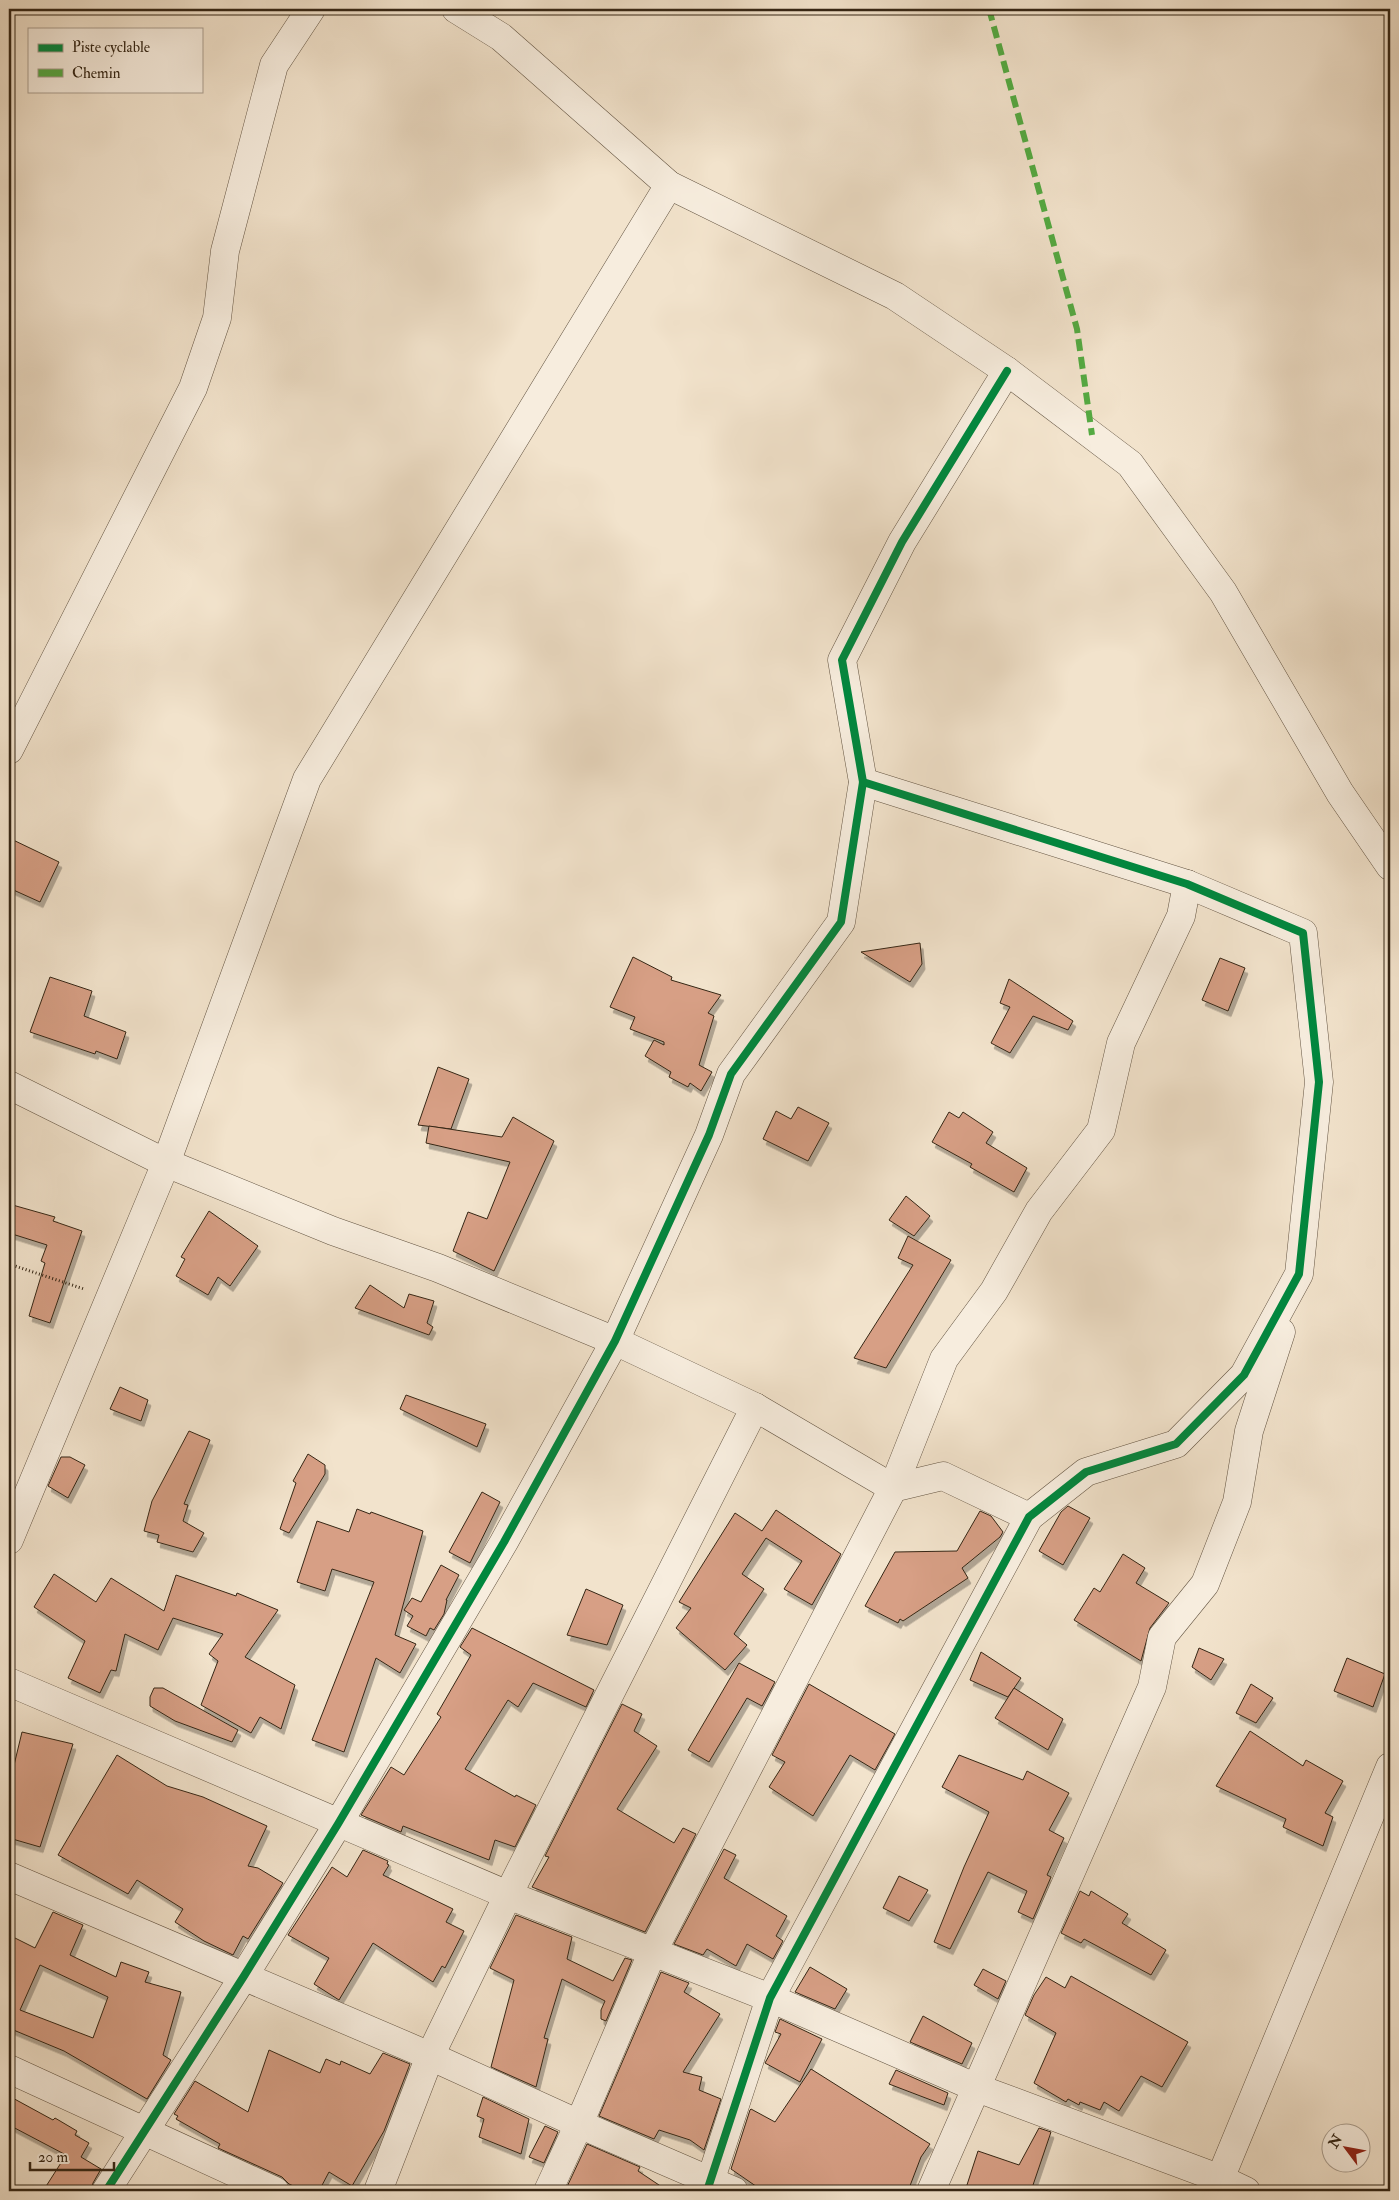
<svg xmlns="http://www.w3.org/2000/svg" width="1399" height="2200" viewBox="0 0 1399 2200" font-family="'IM FELL Double Pica',serif">
<defs>
<filter id="shadow"><feDropShadow dx="3" dy="5.5" stdDeviation="0" flood-color="#0004"/></filter>
</defs>
<rect width="100%" height="100%" fill="#f2e3cc"/>
<filter id="stains"><feTurbulence type="fractalNoise" baseFrequency=".004" numOctaves="4"/><feColorMatrix values="0 0 0 0 .2 0 0 0 0 .09 0 0 0 0 .02 0 0 0 .5 -.17"/></filter>
<radialGradient id="worn" r=".72"><stop offset=".6" stop-color="#630" stop-opacity="0"/><stop offset="1" stop-color="#630" stop-opacity=".3"/></radialGradient>
<!-- building -->
<g fill="#d79f85" stroke="#352615" fill-rule="evenodd" filter="url(#shadow)">
<polygon points="9,838 59,862 40,902 9,888"/>
<polygon points="920,943 922,964 910,982 861,952"/>
<polygon points="633,957 672,977 671,980 721,995 708,1013 714,1016 699,1065 712,1072 701,1091 690,1083 688,1087 669,1077 671,1072 645,1056 654,1040 664,1045 664,1042 630,1029 635,1017 610,1007"/>
<polygon points="1220,958 1245,968 1228,1011 1202,1000"/>
<polygon points="50,977 92,991 84,1016 126,1032 117,1059 96,1051 95,1054 30,1032"/>
<polygon points="1009,979 1073,1021 1068,1030 1033,1016 1010,1053 991,1043 1010,1007 1000,1003"/>
<polygon points="438,1067 469,1079 451,1129 418,1125"/>
<polygon points="798,1107 829,1123 808,1161 763,1139 776,1111 791,1119"/>
<polygon points="949,1112 959,1118 963,1112 993,1132 986,1143 1027,1168 1014,1192 970,1167 972,1164 932,1142"/>
<polygon points="513,1117 554,1141 494,1271 453,1251 468,1212 487,1219 510,1162 426,1143 429,1126 502,1137"/>
<polygon points="906,1196 930,1216 914,1236 889,1220"/>
<polygon points="9,1204 55,1217 53,1221 82,1231 50,1323 29,1316 45,1263 41,1261 47,1245 9,1233"/>
<polygon points="209,1211 258,1246 230,1286 218,1277 208,1295 176,1276 185,1259 181,1257"/>
<polygon points="908,1236 951,1260 886,1368 854,1358 913,1265 898,1258"/>
<polygon points="370,1285 404,1308 409,1294 434,1301 427,1323 433,1327 429,1335 355,1308"/>
<polygon points="120,1387 148,1400 141,1421 110,1409"/>
<polygon points="406,1395 486,1424 477,1447 400,1409"/>
<polygon points="189,1431 210,1440 184,1504 188,1505 183,1521 204,1533 193,1552 157,1542 159,1535 144,1531 152,1501"/>
<polygon points="308,1454 325,1465 325,1474 289,1533 280,1529 296,1483 293,1481"/>
<polygon points="61,1457 70,1457 85,1465 68,1498 48,1486"/>
<polygon points="482,1492 500,1502 470,1563 449,1552"/>
<polygon points="1068,1506 1090,1518 1063,1565 1039,1551 1061,1512"/>
<polygon points="357,1509 370,1514 371,1512 423,1531 395,1635 416,1644 400,1673 376,1658 344,1752 312,1740 374,1582 332,1569 325,1591 297,1582 317,1521 349,1532"/>
<polygon points="776,1510 841,1554 812,1605 784,1589 802,1561 766,1538 742,1574 764,1589 734,1634 747,1645 725,1670 676,1628 691,1608 679,1602 735,1513 762,1531"/>
<polygon points="980,1511 991,1516 1003,1532 1000,1537 962,1568 968,1578 903,1621 900,1619 898,1623 865,1606 895,1552 957,1551"/>
<polygon points="1123,1554 1145,1568 1136,1583 1169,1603 1150,1628 1141,1661 1074,1620 1094,1588 1100,1592"/>
<polygon points="441,1565 459,1575 446,1600 447,1600 444,1614 434,1630 430,1628 426,1636 407,1626 413,1616 404,1610 412,1598 421,1602"/>
<polygon points="54,1574 96,1602 111,1578 164,1611 176,1575 236,1596 237,1593 278,1610 245,1657 295,1685 281,1729 260,1717 251,1733 201,1705 218,1661 209,1654 223,1634 173,1618 158,1650 125,1634 116,1671 111,1670 100,1693 68,1678 85,1641 34,1607"/>
<polygon points="586,1589 623,1605 607,1645 567,1635"/>
<polygon points="472,1628 594,1690 586,1707 533,1683 518,1707 508,1700 465,1769 515,1797 516,1795 536,1805 515,1847 495,1840 489,1860 403,1826 401,1832 361,1815 391,1767 404,1775 441,1717 437,1714 471,1655 460,1647"/>
<polygon points="1199,1648 1224,1659 1211,1680 1192,1667"/>
<polygon points="981,1652 1021,1678 1008,1697 970,1680"/>
<polygon points="1347,1658 1385,1674 1373,1707 1334,1691"/>
<polygon points="739,1663 775,1682 762,1706 747,1698 709,1762 688,1750"/>
<polygon points="809,1684 895,1734 875,1770 850,1755 813,1816 769,1787 785,1762 772,1755"/>
<polygon points="1251,1684 1273,1698 1256,1723 1236,1713"/>
<polygon points="154,1688 163,1688 238,1730 232,1742 175,1721 150,1706 150,1697"/>
<polygon points="1014,1688 1063,1719 1048,1750 995,1718"/>
<polygon points="622,1704 642,1714 634,1731 657,1746 617,1809 674,1843 683,1828 696,1834 645,1932 532,1887 549,1857 545,1856"/>
<polygon points="1250,1731 1303,1766 1306,1760 1343,1781 1325,1813 1333,1817 1323,1846 1283,1827 1286,1819 1216,1786"/>
<polygon points="22,1732 73,1744 40,1847 9,1838 9,1786"/>
<polygon points="117,1755 167,1786 203,1797 267,1826 248,1866 258,1868 283,1883 248,1939 243,1936 233,1955 204,1941 175,1922 183,1909 137,1880 128,1894 58,1855"/>
<polygon points="959,1755 1023,1780 1027,1771 1069,1793 1049,1830 1064,1838 1047,1875 1051,1877 1033,1919 1018,1912 1027,1891 988,1872 950,1949 934,1942 964,1867 989,1812 942,1787"/>
<polygon points="724,1849 736,1855 724,1878 787,1916 776,1936 783,1941 773,1959 747,1944 736,1966 707,1949 703,1955 674,1944"/>
<polygon points="363,1850 388,1861 387,1864 389,1865 383,1875 453,1909 446,1922 464,1931 445,1968 442,1966 433,1982 373,1943 339,2000 314,1984 329,1958 288,1935 332,1867 347,1877"/>
<polygon points="899,1876 928,1890 909,1921 883,1908"/>
<polygon points="1080,1891 1089,1896 1091,1891 1128,1914 1122,1923 1166,1950 1151,1975 1084,1939 1081,1943 1061,1933"/>
<path d="M 53,1912 L 83,1925 L 70,1955 L 116,1977 L 121,1962 L 149,1972 L 145,1982 L 181,1992 L 163,2055 L 171,2060 L 147,2099 L 64,2051 L 11,2029 L 9,2034 L 9,1935 L 35,1948 ZM 40,1965 L 108,1997 L 93,2038 L 20,2010 Z"/>
<polygon points="516,1915 572,1937 567,1959 613,1981 625,1958 632,1960 606,2021 601,2019 601,2010 605,2001 562,1979 544,2038 548,2039 536,2087 491,2067 514,1980 490,1968"/>
<polygon points="810,1967 847,1989 835,2009 795,1992"/>
<polygon points="983,1969 1006,1981 998,1999 974,1985"/>
<polygon points="661,1972 689,1983 684,1992 720,2014 683,2072 702,2077 699,2090 721,2099 704,2150 690,2140 659,2130 654,2139 599,2116"/>
<polygon points="1071,1976 1188,2042 1162,2087 1141,2076 1119,2111 1104,2102 1100,2110 1080,2102 1079,2105 1068,2099 1066,2102 1034,2083 1056,2033 1025,2015 1034,1995 1046,1977 1065,1988"/>
<polygon points="923,2016 972,2043 962,2064 910,2042"/>
<polygon points="780,2019 822,2039 800,2082 765,2063 781,2034 775,2032"/>
<polygon points="269,2050 320,2073 326,2059 340,2065 341,2061 370,2074 383,2053 410,2064 384,2131 352,2186 329,2172 319,2191 304,2191 289,2184 282,2177 218,2148 220,2144 176,2119 178,2116 174,2114 195,2081 248,2112"/>
<polygon points="811,2069 930,2144 921,2157 908,2191 763,2191 731,2169 750,2110 751,2109 775,2122"/>
<polygon points="896,2070 948,2093 944,2105 889,2084"/>
<polygon points="9,2096 53,2120 55,2118 77,2131 75,2135 89,2143 81,2157 101,2169 93,2183 91,2191 43,2191 66,2155 9,2125"/>
<polygon points="483,2097 529,2119 521,2154 479,2137 484,2119 477,2116"/>
<polygon points="545,2126 558,2132 544,2163 529,2157"/>
<polygon points="1039,2128 1051,2132 1031,2191 965,2191 978,2151 1019,2165"/>
<polygon points="587,2144 640,2167 638,2171 668,2191 565,2191"/>
</g>
<g fill="none" stroke-linecap="round" stroke-linejoin="round">
<defs>
<g id="street">
<polyline points="456,9 501,37 669,185 895,296 1007,371 1130,464 1223,592 1340,793 1390,866"/>
<polyline points="9,750 193,388 217,318 225,251 274,65 311,9"/>
<polyline points="9,1085 166,1163 333,1231 438,1268 615,1341 755,1407 893,1488 943,1476 1029,1517"/>
<polyline points="9,1540 166,1163 307,779 669,185"/>
<polyline points="9,1682 508,1895 770,1998 977,2088 1221,2179 1246,2191"/>
<polyline points="9,1876 430,2056 579,2124 734,2191"/>
<polyline points="9,2069 275,2191"/>
<polyline points="106,2191 244,1976 338,1824 504,1542 615,1341 709,1135 731,1074 841,922 863,782 842,660 902,542 1007,371"/>
<polyline points="378,2191 430,2056 508,1895 755,1407"/>
<polyline points="548,2191 579,2124 652,1953 893,1488 944,1359 994,1291 1039,1211 1101,1130 1121,1043 1181,916 1187,884"/>
<polyline points="707,2191 770,1998 1029,1517 1086,1472 1176,1444 1244,1375 1299,1274 1319,1082 1303,933 1187,884 863,782"/>
<polyline points="931,2191 1152,1687 1162,1637 1205,1584 1237,1502 1249,1431 1281,1332"/>
<polyline points="1215,2191 1390,1767"/>
</g>
</defs>
<!-- street casing -->
<use href="#street" stroke="#645543" stroke-width="29"/>
<!-- path -->
<polyline stroke="#352615" stroke-width="3" stroke-dasharray="1 2.5" stroke-linecap="butt" points="9,1264 84,1289"/>
<!-- street -->
<use href="#street" stroke="#f7edde" stroke-width="28"/>
<!-- quiet -->
<polyline stroke="#54aa42" stroke-width="6" stroke-dasharray="12 6" stroke-linecap="butt" points="989,9 1077,329 1092,435"/>
<defs>
<g id="cycleway">
<polyline points="106,2191 244,1976 338,1824 504,1542 615,1341 709,1135 731,1074 841,922 863,782 842,660 902,542 1007,371"/>
<polyline points="707,2191 770,1998 1029,1517 1086,1472 1176,1444 1244,1375 1299,1274 1319,1082 1303,933 1187,884 863,782"/>
</g>
</defs>
<!-- cycleway casing -->
<use href="#cycleway" stroke="#f7edde" stroke-width="11"/>
<!-- cycleway -->
<use href="#cycleway" stroke="#00873e" stroke-width="8"/>
</g>
<!-- margin -->
<rect width="1399" height="2200" fill="none" stroke="#f2e3cc" stroke-width="30"/>
<rect x="10" y="10" width="1379" height="2180" fill="none" stroke="#352615" stroke-width="2.5"/>
<rect x="15" y="15" width="1369" height="2170" fill="none" stroke="#352615"/>
<!-- legend -->
<rect x="28" y="28" width="175" height="65" fill="#f7edde" stroke="#a99d8e"/>
<rect x="38" y="44" width="25" height="8" fill="#00873e" stroke="#a99d8e"/>
<text x="72" y="52" font-size="15" fill="#352615">Piste cyclable</text>
<rect x="38" y="69" width="25" height="8" fill="#54aa42" stroke="#a99d8e"/>
<text x="72" y="78" font-size="15" fill="#352615">Chemin</text>
<!-- north arrow -->
<g transform="translate(1346 2148) rotate(302)"><circle r="24" fill="#f7edde" stroke="#a99d8e"/>
<path d="M0-4L9 19L0 12L-9 19Z" fill="#8f2418"/>
<text y="-8" font-size="14" font-weight="bold" text-anchor="middle" fill="#352615">N</text>
</g>
<!-- scale -->
<path d="M30 2162v8h84v-8" fill="none" stroke="#352615" stroke-width="2.5"/>
<text x="38" y="2162" font-size="15" fill="#352615" stroke="#f7edde" stroke-width="4" paint-order="stroke">20 m</text>
<rect width="100%" height="100%" filter="url(#stains)"/>
<rect width="100%" height="100%" fill="url(#worn)"/>
</svg>
